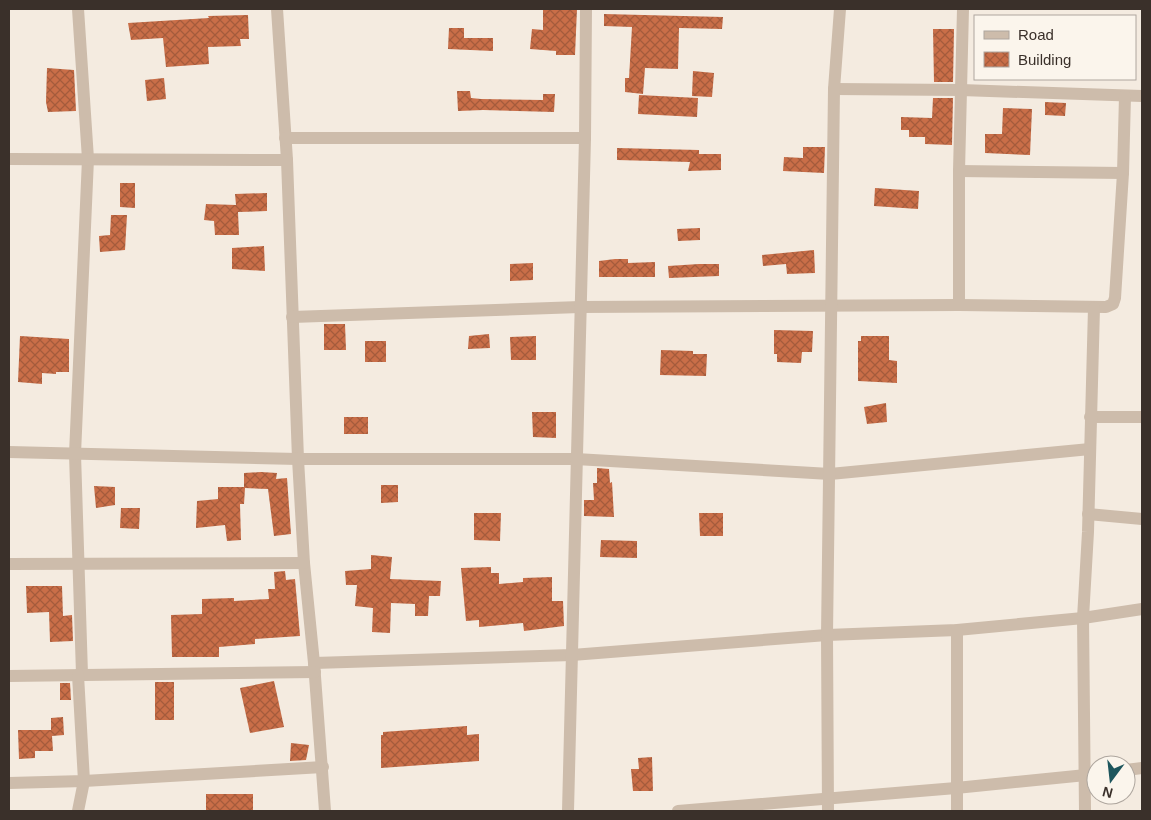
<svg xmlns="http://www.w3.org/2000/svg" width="1151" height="820" viewBox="0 0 1151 820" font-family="Helvetica,sans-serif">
<defs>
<pattern id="building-cross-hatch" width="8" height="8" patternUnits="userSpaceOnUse" patternTransform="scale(1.25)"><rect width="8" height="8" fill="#c96e48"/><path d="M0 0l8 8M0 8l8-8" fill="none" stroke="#a45b3c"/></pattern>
</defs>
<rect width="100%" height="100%" fill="#f4ebe0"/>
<!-- building -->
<g fill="url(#building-cross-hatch)">
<polygon points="543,9 577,9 575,55 556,55 556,51 530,49 532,29 543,30"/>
<polygon points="604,14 723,17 722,29 679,28 678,69 645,68 643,94 625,92 625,78 629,78 632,27 604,26"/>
<polygon points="248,15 249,39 240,39 241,46 208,47 209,64 166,67 163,38 131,40 128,23 209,18 208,16"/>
<polygon points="449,28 464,28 464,38 493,38 493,51 448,49"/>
<polygon points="933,29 954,29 953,82 934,82"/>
<polygon points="47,68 74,70 76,111 48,112 46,102"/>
<polygon points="693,71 714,73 712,97 692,96"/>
<polygon points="164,78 166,99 147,101 145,80"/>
<polygon points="457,91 470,91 471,98 481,99 543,100 543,94 555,94 554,112 483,110 458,111"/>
<polygon points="639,95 698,98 697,117 638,114"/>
<polygon points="933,98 953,98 952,145 925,144 925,137 909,137 909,130 901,130 901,117 932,118"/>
<polygon points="1045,102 1066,103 1065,116 1045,115"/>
<polygon points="1003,108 1032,109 1030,155 985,153 985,134 1002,134"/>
<polygon points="803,147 825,147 824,173 783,171 784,157 803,158"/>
<polygon points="617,148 699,150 699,154 721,154 721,170 688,171 690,162 617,160"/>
<polygon points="120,183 135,183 135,208 120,207"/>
<polygon points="875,188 919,191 918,209 874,206"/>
<polygon points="267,193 267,211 238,212 239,235 215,235 214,221 204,220 206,204 236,205 235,194"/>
<polygon points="111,215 127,215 125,250 100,252 99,236 110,235"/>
<polygon points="700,228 700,240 678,241 677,229"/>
<polygon points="264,246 265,271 232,269 232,248"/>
<polygon points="814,250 815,273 787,274 786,264 763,266 762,255"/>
<polygon points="615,259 628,259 628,263 655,262 655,277 599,277 599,261"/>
<polygon points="533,263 533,280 510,281 510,264"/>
<polygon points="699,264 719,264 719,276 669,278 668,266"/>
<polygon points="324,324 345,324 346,350 324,350"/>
<polygon points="774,330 813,331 812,352 802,352 801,363 777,362 777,354 774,354"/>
<polygon points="489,334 490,348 468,349 469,336"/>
<polygon points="20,336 69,339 69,372 56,372 56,374 42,373 42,384 18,382"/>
<polygon points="536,336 536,360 511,360 510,337"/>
<polygon points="861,336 889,336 889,360 897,361 897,383 858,381 858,341 861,341"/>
<rect x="365" y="341" width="21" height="21"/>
<polygon points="661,350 693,351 693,354 707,354 706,376 660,375"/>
<polygon points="886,403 887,422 867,424 864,407"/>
<polygon points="532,412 556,412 556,438 533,437"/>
<rect x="344" y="417" width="24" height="17"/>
<polygon points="597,468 609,469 610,483 612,482 614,517 584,516 584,500 594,500 593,483 597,483"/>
<polygon points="261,472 277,473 276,479 287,478 291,534 274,536 268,489 245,488 244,504 240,504 241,540 227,541 225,525 196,528 197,501 218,499 218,487 244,487 244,473"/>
<polygon points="381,485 398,485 398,502 381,503"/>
<polygon points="94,486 115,487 115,505 96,508"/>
<polygon points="121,508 140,508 139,529 120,528"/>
<polygon points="474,513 501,513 500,541 474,540"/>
<polygon points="699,513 723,513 723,536 700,536"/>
<polygon points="601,540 637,541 637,558 600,557"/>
<polygon points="371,555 392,557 390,579 441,581 440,596 429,596 428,616 415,616 415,604 391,603 390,633 372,632 373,608 355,606 357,585 346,585 345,571 371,569"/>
<polygon points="491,567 491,573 499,573 499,584 523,582 523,578 552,577 552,601 563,601 564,626 524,631 523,623 479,627 479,620 466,621 461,568"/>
<polygon points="285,571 286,580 295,579 300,636 255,639 255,644 219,647 219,657 172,657 171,615 202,614 202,599 234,598 234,601 269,599 268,589 275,589 274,572"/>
<polygon points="26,586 62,586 63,616 72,615 73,641 50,642 49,612 27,613"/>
<polygon points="274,681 284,727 250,733 240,688"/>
<rect x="155" y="682" width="19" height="38"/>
<polygon points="60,683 70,683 71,700 60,700"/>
<polygon points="63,717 64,735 52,736 53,751 35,751 35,758 19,759 18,730 51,730 51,718"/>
<polygon points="467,726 467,735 479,734 479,761 381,768 381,735 383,735 383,732"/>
<polygon points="291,743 309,745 306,760 290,761"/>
<polygon points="652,757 653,791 633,791 631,769 639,769 638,758"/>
<rect x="206" y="794" width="47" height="17"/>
</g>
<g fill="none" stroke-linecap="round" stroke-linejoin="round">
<!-- minor -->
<g stroke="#cdbcab" stroke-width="12">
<polyline points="78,9 88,159 75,454 82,674"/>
<polyline points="277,9 287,160 298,459 304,563 314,663 325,811"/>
<polyline points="834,89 961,90 1142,96"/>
<polyline points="285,138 585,138"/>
<polyline points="9,159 287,160"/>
<polyline points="959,171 1123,173"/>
<polyline points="959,305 959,171 963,9"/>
<polyline points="292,317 580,307 959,305 1106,307 1113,304 1115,298 1123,173 1125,96"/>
<polyline points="1090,417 1142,417"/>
<polyline points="9,452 298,459 576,459 830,474 1090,449"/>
<polyline points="1088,514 1142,519"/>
<polyline points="9,564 304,563"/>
<polyline points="314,663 572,655 827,635 957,630 1083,618 1142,609"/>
<polyline points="9,676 315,672"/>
<polyline points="1126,770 1142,768"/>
<polyline points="9,783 84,781 323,767"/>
<polyline points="78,811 84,781 78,675"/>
<polyline points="568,811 585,138 586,9"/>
<polyline points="678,811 956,788 1096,774"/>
<polyline points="828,811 827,635 834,89 840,9"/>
<polyline points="957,811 957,630"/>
<polyline points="1085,811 1083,618 1088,532 1094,308"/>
</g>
</g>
<!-- border -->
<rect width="1151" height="820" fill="none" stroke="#3a302a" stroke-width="20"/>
<!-- legend -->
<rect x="974" y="15" width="162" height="65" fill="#fbf5ec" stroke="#aea69e"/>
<rect x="984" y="31" width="25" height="8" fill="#cdbcab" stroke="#aea69e"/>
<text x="1018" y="40" font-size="15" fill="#3a302a">Road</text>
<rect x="984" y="52" width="25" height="15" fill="url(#building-cross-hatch)" stroke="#aea69e"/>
<text x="1018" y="65" font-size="15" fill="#3a302a">Building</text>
<!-- north arrow -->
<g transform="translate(1111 780) rotate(195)"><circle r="24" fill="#fbf5ec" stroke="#aea69e"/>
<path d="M0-4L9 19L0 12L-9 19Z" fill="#1e565d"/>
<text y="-8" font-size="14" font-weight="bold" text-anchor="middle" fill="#3a302a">N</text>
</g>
</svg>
